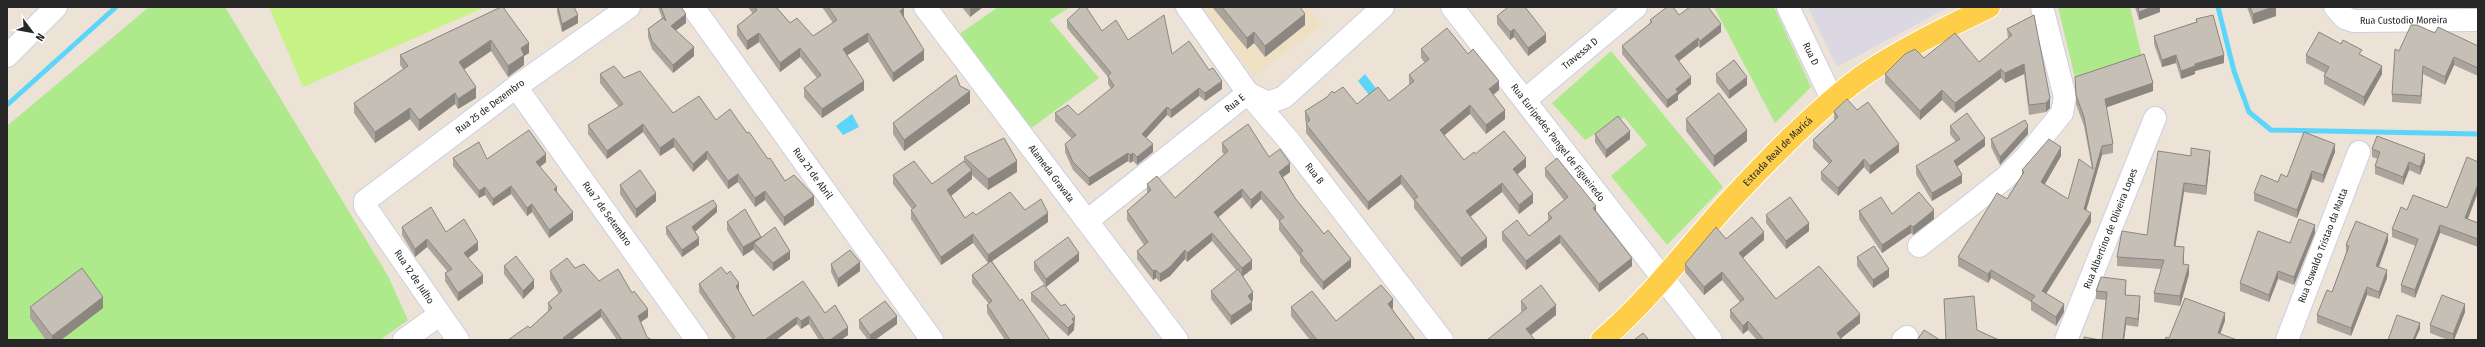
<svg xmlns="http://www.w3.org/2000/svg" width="2485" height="347" viewBox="0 0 2485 347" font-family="'Fira Sans Condensed',sans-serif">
<rect width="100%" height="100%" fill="#ece2d6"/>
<!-- industrial -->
<polygon fill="#dbd8e3" points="1808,7 1949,7 1837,67"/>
<!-- education -->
<polygon fill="#f0e0c3" points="1201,7 1309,7 1322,24 1254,77"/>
<!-- green -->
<g fill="#aee98c">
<polygon points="149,7 225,7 388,276 408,320 380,340 7,340 7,126"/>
<polygon points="998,7 1070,7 1050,20 1099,78 1030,129 958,35"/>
<polygon points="1714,7 1774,7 1811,87 1775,123"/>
<polygon points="2058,7 2130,7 2142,57 2075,78"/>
<polygon points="1611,51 1723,187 1667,245 1611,176 1647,145 1624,117 1585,140 1552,103"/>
</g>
<!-- pitch -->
<polygon fill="#c7f286" points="269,7 485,7 303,87"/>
<!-- water -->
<g fill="#5cd5fa">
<polygon points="1365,74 1378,91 1370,96 1358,81"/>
<polygon points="852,114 859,127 843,135 836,126"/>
</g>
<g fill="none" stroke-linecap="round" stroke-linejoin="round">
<!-- stream -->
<g stroke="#5cd5fa" stroke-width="5">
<polyline points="2218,7 2234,71 2249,112 2271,130 2478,134"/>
<polyline points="7,105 116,7"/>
</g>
<defs>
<g id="minor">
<path id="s1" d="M 693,7 L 932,340"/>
<path id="s2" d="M 925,7 L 1177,340"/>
<path id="s3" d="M 1187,7 L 1248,93 L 1290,142 L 1442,340"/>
<path id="s4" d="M 1452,7 L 1711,340"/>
<path id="s5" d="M 1788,7 L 1833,101"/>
<path id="s6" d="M 2335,7 L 2345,18 L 2354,21 L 2478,20"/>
<polyline points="7,56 56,7"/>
<path id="s7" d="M 516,87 L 697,340"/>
<path id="s8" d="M 1525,100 L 1636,7"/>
<path id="s9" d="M 1087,221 L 1248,93 L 1268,103 L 1284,97 L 1383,7"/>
<polyline points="1919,246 2005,178 2026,157 2062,113 2065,97 2042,7"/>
<polyline points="404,340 439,315"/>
<path id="s10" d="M 458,340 L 365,206 L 365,201 L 516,87 L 629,7"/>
<polyline points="1903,340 1907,337"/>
<path id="s11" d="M 2066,340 L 2155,118"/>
<path id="s12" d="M 2287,340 L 2359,152"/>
</g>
<g id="major">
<path id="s13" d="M 1602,340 C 1649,300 1686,250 1727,204 C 1767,161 1814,112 1861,77 C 1896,52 1949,26 1989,7"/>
</g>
</defs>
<!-- minor casing -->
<use href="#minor" stroke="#cbd0e2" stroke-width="24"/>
<!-- major casing -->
<use href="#major" stroke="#fff" stroke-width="24"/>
<!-- minor -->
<use href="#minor" stroke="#fff" stroke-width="22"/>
<!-- major -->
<use href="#major" stroke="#fece48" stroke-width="22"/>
</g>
<!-- wall -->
<g fill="#aaa49d">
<polygon points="501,7 529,53 524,56 524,65 508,77 491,51 464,69 476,98 458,109 455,104 419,131 410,119 375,143 354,113 354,103 403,69 400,65 400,55"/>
<polygon points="557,7 574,7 578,23 562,32 557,12"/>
<polygon points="658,7 681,7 686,23 676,30 694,56 673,73 652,49 648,37 648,29 662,18"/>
<polygon points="748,7 778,7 778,9 790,23 813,36 833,23 822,7 903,7 904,18 924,60 893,82 868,42 847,55 864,90 822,118 804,97 804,88 817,78 800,57 780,72 759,42 747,50 737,35 737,26 753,14"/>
<polygon points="962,7 983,7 970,17"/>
<polygon points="1212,7 1300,7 1305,25 1265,57 1254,43 1247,49"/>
<polygon points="2135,7 2160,7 2160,12 2139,20"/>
<polygon points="2247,7 2276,7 2276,16 2253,24"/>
<polygon points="1679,15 1721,32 1700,48 1698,46 1679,61 1691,84 1678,95 1678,100 1667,108 1622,54 1622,46 1650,23 1650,20"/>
<polygon points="2034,15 2050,108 2046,112 2029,115 2024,74 2005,83 2001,78 1955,113 1942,100 1920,120 1885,83 1885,74 1924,58 1979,62 2008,39 2007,29"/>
<polygon points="1497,16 1546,42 1528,56 1514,37 1510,40 1497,24"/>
<polygon points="2196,19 2224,63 2195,71 2195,74 2181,79 2176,63 2162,67 2154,44 2154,36 2196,22"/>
<polygon points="1067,20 1172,54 1222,89 1205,101 1199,96 1171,118 1167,115 1146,138 1153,152 1137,165 1133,161 1130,163 1128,161 1089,186 1073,170 1065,152 1065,144 1072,139 1055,121 1055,113 1078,115 1111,89 1108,84 1108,77 1067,28"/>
<polygon points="2435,33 2478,46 2478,76 2454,65 2445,85 2423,74 2421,104 2392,102 2392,94 2399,51"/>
<polygon points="1421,49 1468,54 1499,90 1493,95 1505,119 1486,134 1470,114 1444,135 1464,160 1475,154 1526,167 1517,174 1533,203 1519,214 1502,192 1470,217 1487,247 1461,267 1414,208 1414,201 1401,184 1368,210 1306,133 1306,123 1305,120 1305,111 1334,93 1357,104 1389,101 1409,85 1409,75 1425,63 1421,58"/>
<polygon points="2306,55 2362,55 2382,74 2364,106 2324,84 2324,76 2325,73 2306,63"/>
<polygon points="600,74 624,78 673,113 716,120 747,133 785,181 814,205 784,226 765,200 755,207 738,182 728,189 707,159 693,172 674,147 660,156 643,132 607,159 588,134 588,125 619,107 600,83"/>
<polygon points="1716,74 1747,85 1729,99 1716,82"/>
<polygon points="2075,77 2153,91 2106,107 2113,144 2113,153 2102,155 2086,210 2091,222 2046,294 2064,312 2056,326 2031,310 2031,302 1991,278 1988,283 1958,266 1958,257 2007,199 2022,175 2022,170 2061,156 2044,185 2068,199 2092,168 2084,126 2076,104"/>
<polygon points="960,86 970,103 904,151 893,134 893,123"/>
<polygon points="1857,110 1899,152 1870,174 1864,167 1838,196 1821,180 1821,172 1829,164 1813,148 1813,140 1835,120 1834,119 1834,111"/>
<polygon points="1686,119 1747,141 1714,167 1686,131"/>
<polygon points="1950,126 1985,146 1957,166 1962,183 1932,201 1916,174 1916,166 1956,142 1950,134"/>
<polygon points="1595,134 1630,139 1606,158 1595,142"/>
<polygon points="2028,134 2000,165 1991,147 1991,139"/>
<polygon points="1222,143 1269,157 1290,172 1283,177 1295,198 1351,267 1323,290 1300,262 1300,257 1279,230 1279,221 1261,199 1251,209 1242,197 1218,217 1252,269 1243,276 1253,300 1252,301 1252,310 1231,325 1211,299 1211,291 1237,271 1212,241 1187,262 1185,259 1170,276 1160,282 1156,278 1153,280 1137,259 1137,251 1144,245 1127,220 1127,211 1147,193 1147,184 1175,198 1224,154 1222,152"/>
<polygon points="2372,149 2425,162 2420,175 2409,170 2403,185 2375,174 2375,166 2378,159 2372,157"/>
<polygon points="2335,152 2323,183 2312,179 2297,218 2254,201 2254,193 2287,177"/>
<polygon points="2191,156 2210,160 2206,195 2184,192 2175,246 2184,256 2184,264 2189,274 2180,306 2154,302 2154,293 2161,269 2117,266 2117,257 2147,235"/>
<polygon points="964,157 1017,172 988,190 972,175 972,179 951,196 965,218 976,215 1025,210 1048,222 992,261 1020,301 1050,340 1005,340 987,313 987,305 989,304 972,283 972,275 988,263 973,243 941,265 911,219 911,210 912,209 893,184 893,175 932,184 964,161"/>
<polygon points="453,158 487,159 546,162 540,167 557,192 573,220 549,238 532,212 527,216 511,194 493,206 485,195 479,198 453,166"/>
<polygon points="2478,162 2478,192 2468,219 2478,223 2478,247 2440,233 2415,298 2401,292 2401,285 2416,246 2392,237 2392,229 2407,210 2447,208"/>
<polygon points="1545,168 1596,212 1632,266 1599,292 1560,243 1526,270 1502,240 1502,232 1529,236 1548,220 1548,213 1564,200 1545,176"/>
<polygon points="620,185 656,201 636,218 620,194"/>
<polygon points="1859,211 1892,214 1934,219 1913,235 1911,233 1882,253 1859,219"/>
<polygon points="717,212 695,232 699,245 682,257 666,234 666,227"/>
<polygon points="1766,215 1809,231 1786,249 1766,223"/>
<polygon points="727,222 761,238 790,259 773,271 754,251 754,249 743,256 727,230"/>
<polygon points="402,227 446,232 478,250 468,258 483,283 458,301 445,281 445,273 448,272 427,247 415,257 402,235"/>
<polygon points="2315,233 2294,285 2278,279 2269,302 2240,291 2240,283 2290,243"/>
<polygon points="1726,239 1764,240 1743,258 1776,299 1860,323 1841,338 1842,340 1757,340 1748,330 1743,334 1730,318 1730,310 1740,302 1722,280 1704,295 1685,272 1685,264"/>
<polygon points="2388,241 2379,267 2387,278 2379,299 2367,295 2351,336 2317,323 2317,315 2332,292 2346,253 2346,245"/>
<polygon points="1857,257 1889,277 1873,288 1857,266"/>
<polygon points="1079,261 1046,287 1034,270 1034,262"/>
<polygon points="831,264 860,271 838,287 831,272"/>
<polygon points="504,266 534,288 523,299 504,274"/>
<polygon points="575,268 599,281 632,293 648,317 641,322 647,337 652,340 617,340 601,317 571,340 508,340 530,328 548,311 548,303 559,294 550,279 550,271"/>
<polygon points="699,284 739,291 739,292 753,316 825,313 848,335 841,340 819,340 809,324 801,329 797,324 776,340 731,340 732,339 699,292"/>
<polygon points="2126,288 2126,295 2140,304 2138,327 2126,325 2124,340 2102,340 2106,300 2096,299 2096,291"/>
<polygon points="1031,293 1075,325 1074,326 1074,330 1068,336 1031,301"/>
<polygon points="1944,299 1977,330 1999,340 1946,340"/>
<polygon points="1521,301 1556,315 1531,335 1487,340 1522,312 1521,311"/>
<polygon points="30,307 103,308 61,340 46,340 30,318"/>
<polygon points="1291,307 1336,321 1393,308 1392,309 1415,340 1310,340 1291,316"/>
<polygon points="2465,312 2454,340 2448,340 2430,333 2430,325"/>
<polygon points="859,320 897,324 875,340 868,340 859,328"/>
</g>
<!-- shaded-wall -->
<g fill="#8b867f">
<polygon points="972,7 983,7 970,17 970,9"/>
<polygon points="2152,7 2160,7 2160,12 2139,20 2139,12"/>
<polygon points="2273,7 2276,7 2276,16 2253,24 2253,14"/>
<polygon points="904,8 904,18 900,21 900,11"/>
<polygon points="686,14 686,23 671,34 671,26"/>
<polygon points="1305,14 1305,25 1265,57 1265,46"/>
<polygon points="578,15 578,23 562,32 562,24"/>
<polygon points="1721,24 1721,32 1700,48 1700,41"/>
<polygon points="1514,29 1514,37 1510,40 1510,32"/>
<polygon points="1254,32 1254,43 1247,49 1247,38"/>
<polygon points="759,33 759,42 747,50 747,41"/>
<polygon points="868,33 868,42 843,58 843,49"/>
<polygon points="1546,34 1546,42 1528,56 1528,48"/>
<polygon points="1698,38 1698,46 1675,64 1675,56"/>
<polygon points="491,40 491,51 459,73 459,62"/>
<polygon points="529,43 529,53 524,56 524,65 508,77 508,66 521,48"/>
<polygon points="694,47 694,56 673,73 673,65"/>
<polygon points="800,48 800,57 780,72 780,63"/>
<polygon points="924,50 924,60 893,82 893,73"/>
<polygon points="2176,55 2176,63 2162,67 2162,60"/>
<polygon points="2224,55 2224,63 2195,71 2195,74 2181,79 2181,71 2195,64"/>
<polygon points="2454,57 2454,65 2445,85 2445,77"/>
<polygon points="2024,64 2024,74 2005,83 2005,73"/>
<polygon points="2382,66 2382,74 2364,106 2364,97"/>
<polygon points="2423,66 2423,74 2421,104 2421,96"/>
<polygon points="2001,69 2001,78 1955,113 1955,103"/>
<polygon points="1691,77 1691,84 1678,95 1678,100 1667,108 1667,100 1676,89"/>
<polygon points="1747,77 1747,85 1729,99 1729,91"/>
<polygon points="864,81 864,90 822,118 822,109"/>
<polygon points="1222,81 1222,89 1205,101 1205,93"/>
<polygon points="1499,81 1499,90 1489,98 1489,89"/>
<polygon points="2153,83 2153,91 2105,108 2105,99"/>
<polygon points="476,87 476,98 458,109 458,99"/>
<polygon points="1199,88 1199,96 1171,118 1171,110"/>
<polygon points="1942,90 1942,100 1920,120 1920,111"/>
<polygon points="970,91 970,103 904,151 904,140"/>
<polygon points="455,93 455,104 419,131 419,120"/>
<polygon points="2050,98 2050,108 2046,112 2046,103"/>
<polygon points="1470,105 1470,114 1440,139 1440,130"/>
<polygon points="1167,107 1167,115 1142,142 1142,134"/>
<polygon points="410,108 410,119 375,143 375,132"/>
<polygon points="1505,110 1505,119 1486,134 1486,125"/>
<polygon points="643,124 643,132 607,159 607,151"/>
<polygon points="2028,126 2028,134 2000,165 2000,157"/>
<polygon points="1747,130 1747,141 1714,167 1714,156"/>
<polygon points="1630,131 1630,139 1606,158 1606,150"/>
<polygon points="674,138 674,147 660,156 660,148"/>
<polygon points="1985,138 1985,146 1954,169 1954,161"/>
<polygon points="1153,144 1153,152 1137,165 1137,157"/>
<polygon points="1899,144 1899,152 1870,174 1870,166"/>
<polygon points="2335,144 2335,152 2323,183 2323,175"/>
<polygon points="2102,146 2102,155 2084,218 2084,209"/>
<polygon points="2061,147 2061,156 2041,191 2041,182"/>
<polygon points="707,151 707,159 693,172 693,164"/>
<polygon points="2210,151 2210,160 2206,195 2206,186"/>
<polygon points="1128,153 1128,161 1089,186 1089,178"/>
<polygon points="1133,153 1133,161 1130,163 1130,155"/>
<polygon points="546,154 546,162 536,170 536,162"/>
<polygon points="2425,154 2425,162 2420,175 2420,167"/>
<polygon points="1526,158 1526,167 1513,178 1513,169"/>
<polygon points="1864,159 1864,167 1838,196 1838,188"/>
<polygon points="1017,161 1017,172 988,190 988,179"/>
<polygon points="2409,162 2409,170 2403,185 2403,177"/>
<polygon points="1290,163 1290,172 1279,180 1279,172"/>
<polygon points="972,170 972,179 947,199 947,190"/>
<polygon points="2312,171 2312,179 2297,218 2297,210"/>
<polygon points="738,174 738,182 728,189 728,181"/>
<polygon points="1401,175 1401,184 1368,210 1368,202"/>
<polygon points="1962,175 1962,183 1932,201 1932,193"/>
<polygon points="1502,183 1502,192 1466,220 1466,211"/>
<polygon points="2184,183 2184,192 2174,255 2174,246"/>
<polygon points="2478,184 2478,192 2465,225 2465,218"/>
<polygon points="511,186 511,194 493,206 493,199"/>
<polygon points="485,187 485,195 479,198 479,191"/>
<polygon points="557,187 557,194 554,189"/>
<polygon points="1242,189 1242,197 1214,221 1214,212"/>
<polygon points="765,191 765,200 755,207 755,198"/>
<polygon points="1261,191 1261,199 1251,209 1251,200"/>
<polygon points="656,193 656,201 636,218 636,209"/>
<polygon points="1533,194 1533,203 1519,214 1519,205"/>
<polygon points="814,196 814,205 784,226 784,217"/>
<polygon points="532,204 532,212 527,216 527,208"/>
<polygon points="717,206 717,212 692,234 692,227"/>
<polygon points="1596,206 1596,214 1593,208"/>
<polygon points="1934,210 1934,219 1913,235 1913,227"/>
<polygon points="573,212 573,220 549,238 549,230"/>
<polygon points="1048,213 1048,222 988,264 988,255"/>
<polygon points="2091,213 2091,222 2042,300 2042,291"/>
<polygon points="1809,223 1809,231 1786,249 1786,241"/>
<polygon points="1911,225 1911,233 1882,253 1882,245"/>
<polygon points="2315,225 2315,233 2294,285 2294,277"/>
<polygon points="2440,225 2440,233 2415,298 2415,290"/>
<polygon points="1764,232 1764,240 1739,261 1739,253"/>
<polygon points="1212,233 1212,241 1187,262 1187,253"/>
<polygon points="973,234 973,243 941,265 941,257"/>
<polygon points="2388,234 2388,241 2376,274 2376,266"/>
<polygon points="1560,235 1560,243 1526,270 1526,261"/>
<polygon points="761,237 761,245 754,243 754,249 743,256 743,247"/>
<polygon points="699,238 699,245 682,257 682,250"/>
<polygon points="1487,238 1487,247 1461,267 1461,258"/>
<polygon points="427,239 427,247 415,257 415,249"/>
<polygon points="478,242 478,250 464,261 464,253"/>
<polygon points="1185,250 1185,259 1170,276 1160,282 1160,274"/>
<polygon points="790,251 790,259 773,271 773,263"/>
<polygon points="1079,253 1079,261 1046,287 1046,279"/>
<polygon points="1632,258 1632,266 1599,292 1599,284"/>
<polygon points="1351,259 1351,267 1323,290 1323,282"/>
<polygon points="1252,260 1252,269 1242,277 1242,268"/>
<polygon points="860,262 860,271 838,287 838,279"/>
<polygon points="2189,265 2189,274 2180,306 2180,296"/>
<polygon points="1889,269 1889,277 1873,288 1873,280"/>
<polygon points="1156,270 1156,278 1153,280 1153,271"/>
<polygon points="1991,270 1991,278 1988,283 1988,274"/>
<polygon points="2387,270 2387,278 2379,299 2379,292"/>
<polygon points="2278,271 2278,279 2269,302 2269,295"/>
<polygon points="1722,272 1722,280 1704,295 1704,287"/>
<polygon points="483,275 483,283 458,301 458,293"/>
<polygon points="534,280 534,288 523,299 523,291"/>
<polygon points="739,283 739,291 736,294 736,286"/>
<polygon points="2367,287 2367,295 2351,336 2351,328"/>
<polygon points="1253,292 1253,300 1248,304 1248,296"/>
<polygon points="2140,296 2140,304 2138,327 2138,319"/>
<polygon points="103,297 103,308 61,340 52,340 52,336"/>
<polygon points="1393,299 1393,308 1388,313 1388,304"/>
<polygon points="1252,302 1252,310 1231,325 1231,316"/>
<polygon points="2064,304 2064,312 2056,326 2056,317"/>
<polygon points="2465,304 2465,312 2454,340 2453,340 2453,334"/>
<polygon points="1556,305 1556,315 1526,339 1526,329"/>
<polygon points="601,309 601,317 571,340 563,340 563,338"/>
<polygon points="648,309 648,317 638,324 638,316"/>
<polygon points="2225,313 2225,321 2218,340 2218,333"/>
<polygon points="1860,314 1860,323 1839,340 1837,333"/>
<polygon points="809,316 809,324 801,329 801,321"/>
<polygon points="897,316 897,324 875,340 870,340 870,335"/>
<polygon points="797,317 797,324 776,340 766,340 766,339"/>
<polygon points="1075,317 1074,330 1068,336 1068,328 1072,319"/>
<polygon points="2126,317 2126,325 2124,340 2123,340"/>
<polygon points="1748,321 1748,330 1743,334 1743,326"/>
<polygon points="2420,323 2420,329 2415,340 2413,340"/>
<polygon points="848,327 848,335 841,340 830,340"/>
</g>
<!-- building -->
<g fill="#c6bfb6" stroke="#8b867f">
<polygon points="501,7 503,7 529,43 521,48 524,55 508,66 491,40 459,62 476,87 458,99 455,93 419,120 410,108 375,132 354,103 408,66 400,55"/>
<polygon points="558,7 574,7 578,15 562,24"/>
<polygon points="661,7 681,7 686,14 671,26 694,47 673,65 652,41 648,29 663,18 666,21"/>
<polygon points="755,7 776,7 790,23 797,18 813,36 837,20 828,7 903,7 904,8 900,11 924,50 893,73 868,33 843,49 864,81 822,109 804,88 821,75 800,48 780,63 759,33 747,41 737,26 757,10"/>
<polygon points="1081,7 1086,7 1102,31 1116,20 1128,40 1164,15 1172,54 1189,41 1209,70 1213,68 1222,81 1205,93 1199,88 1171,110 1167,107 1142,134 1153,144 1137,157 1133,153 1130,155 1128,153 1089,178 1073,162 1065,144 1076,135 1055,113 1068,105 1078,115 1114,86 1108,76 1111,73 1067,20"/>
<polygon points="1222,7 1300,7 1305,14 1265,46 1254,32 1247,38"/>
<polygon points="1508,7 1525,7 1546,34 1528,48 1514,29 1510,32 1497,16"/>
<polygon points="1667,7 1673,7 1679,15 1690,7 1708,7 1721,24 1700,41 1698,38 1675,56 1691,77 1676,89 1678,92 1667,100 1622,46 1652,22 1650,20"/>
<polygon points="2138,7 2152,7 2139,12"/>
<polygon points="2250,7 2273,7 2253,14"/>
<polygon points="2034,15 2050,98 2046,103 2029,105 2024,64 2005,73 2001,69 1955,103 1942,90 1920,111 1885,74 1905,54 1915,49 1924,58 1955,33 1979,62 2012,35 2007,29"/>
<polygon points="2213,15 2224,55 2195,64 2195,66 2181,71 2176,55 2162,60 2154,36 2197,22 2196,19"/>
<polygon points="2411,25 2417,25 2435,33 2438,27 2478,46 2478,68 2454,57 2445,77 2423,66 2421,96 2392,94 2395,49 2399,51"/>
<polygon points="1447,28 1468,54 1473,49 1499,81 1489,89 1505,110 1486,125 1470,105 1440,130 1464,160 1474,152 1475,154 1504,131 1526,158 1513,169 1533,194 1519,205 1502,183 1466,211 1487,238 1461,258 1414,199 1418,197 1401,175 1368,202 1306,124 1310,120 1305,111 1327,97 1332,91 1334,93 1343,87 1357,104 1378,87 1389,101 1414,81 1409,75 1429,59 1421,49"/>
<polygon points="2319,32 2341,44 2343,40 2362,50 2359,54 2382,66 2364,97 2324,76 2329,67 2306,55"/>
<polygon points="2144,54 2153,83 2105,99 2113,144 2102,146 2084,209 2091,213 2042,291 2064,304 2056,317 2031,301 2035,296 1991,270 1988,274 1958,257 1997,193 2007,199 2024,172 2022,170 2049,139 2061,147 2041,182 2068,199 2079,159 2093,169 2084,117 2076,95 2075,77"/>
<polygon points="1734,60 1747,77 1729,91 1716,74"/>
<polygon points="614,66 624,78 640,71 673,113 699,96 716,120 730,109 747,133 749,132 768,159 770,158 785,181 794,175 814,196 784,217 765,191 755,198 738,174 728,181 707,151 693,164 674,138 660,148 643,124 607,151 588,125 623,104 600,74"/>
<polygon points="956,75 960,86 970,91 904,140 893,123"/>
<polygon points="1719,93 1747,130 1714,156 1686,119"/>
<polygon points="1847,99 1857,110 1868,102 1899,144 1870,166 1864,159 1838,188 1821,172 1832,161 1813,140 1838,117 1834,111"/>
<polygon points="1967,113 1985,138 1954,161 1962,175 1932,193 1916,166 1960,139 1950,126"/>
<polygon points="1618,116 1630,131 1606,150 1595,134"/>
<polygon points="2025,120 2028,126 2000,157 1991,139"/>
<polygon points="1248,124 1269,157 1280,149 1290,163 1279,172 1295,198 1324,234 1328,230 1351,259 1323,282 1300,253 1303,251 1279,221 1284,217 1261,191 1251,200 1242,189 1214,212 1252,260 1242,268 1212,233 1187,253 1185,250 1170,267 1160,274 1156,270 1153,271 1137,251 1148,242 1127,211 1151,190 1147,184 1157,176 1175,198 1228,151 1222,143"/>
<polygon points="529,130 546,154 536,162 557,187 554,189 573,212 549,230 532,204 527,208 511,186 493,199 485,187 479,191 453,158 479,142 487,159"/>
<polygon points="2304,132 2335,144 2323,175 2312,171 2297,210 2254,193 2261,175 2278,182 2281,174 2287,177"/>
<polygon points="2377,136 2425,154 2420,167 2409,162 2403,177 2375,166 2380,152 2372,149"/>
<polygon points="1004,138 1017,161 988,179 964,157"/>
<polygon points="2191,148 2210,151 2206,186 2184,183 2174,246 2184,247 2183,264 2189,265 2180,296 2154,293 2164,260 2117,257 2122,231 2147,235 2158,151 2191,156"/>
<polygon points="2467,157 2478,162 2478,184 2465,218 2478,223 2478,239 2440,225 2415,290 2401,285 2418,239 2392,229 2401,207 2407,210 2413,195 2447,208"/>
<polygon points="1557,158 1596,206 1593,208 1632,258 1599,284 1560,235 1526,261 1502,232 1517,220 1529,236 1552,218 1548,213 1568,197 1545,168"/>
<polygon points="914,161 932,184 964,161 972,170 947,190 965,218 973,212 976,215 1010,192 1025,210 1041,199 1048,213 988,255 973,234 941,257 911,210 916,206 893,175"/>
<polygon points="640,170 656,193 636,209 620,185"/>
<polygon points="1919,192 1934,210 1913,227 1911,225 1882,245 1859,211 1881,197 1892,214"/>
<polygon points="1790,197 1809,223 1786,241 1766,215"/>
<polygon points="713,200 717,206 692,227 699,238 682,250 666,227"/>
<polygon points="431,207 446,232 464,219 478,242 464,253 483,275 458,293 445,273 452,269 427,239 415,249 402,227"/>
<polygon points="745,209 761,237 743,247 727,222"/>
<polygon points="1752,217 1764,232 1739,253 1776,299 1819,266 1860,314 1837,333 1842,340 1764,340 1748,321 1743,326 1730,310 1744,299 1722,272 1704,287 1685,264 1716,227 1726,239"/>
<polygon points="2299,219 2315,225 2294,277 2278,271 2269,295 2240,283 2258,231 2290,243"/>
<polygon points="2356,221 2388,234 2376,266 2387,270 2379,292 2367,287 2351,328 2317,315 2327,290 2332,292 2349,246 2346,245"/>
<polygon points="775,227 790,251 773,263 754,243"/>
<polygon points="1068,237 1079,253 1046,279 1034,262"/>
<polygon points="1874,246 1889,269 1873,280 1857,257"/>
<polygon points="850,250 860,262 838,279 831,264"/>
<polygon points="516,256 534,280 523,291 504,266"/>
<polygon points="567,258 575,268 584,264 599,281 618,269 632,293 634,291 648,309 638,316 647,337 652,340 622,340 601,309 563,338 565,340 508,340 528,326 530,328 552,308 548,303 562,291 550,271"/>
<polygon points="991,261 1020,301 1022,299 1050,340 1010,340 987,305 992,301 972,275"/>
<polygon points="721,267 727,274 730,271 739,283 736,286 753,316 803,281 825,313 835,305 848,327 830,340 824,340 809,316 801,321 797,317 766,339 767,340 731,340 735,337 699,284"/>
<polygon points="82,268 103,297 52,336 30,307"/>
<polygon points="1238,269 1253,292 1248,296 1252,302 1231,316 1211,291"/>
<polygon points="2101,277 2126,280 2125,295 2140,296 2138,319 2126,317 2123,340 2102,340 2107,292 2096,291"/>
<polygon points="1044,285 1061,306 1065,304 1075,317 1072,319 1074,322 1068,328 1031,293"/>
<polygon points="1381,285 1393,299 1388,304 1415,340 1317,340 1291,307 1312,291 1336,321"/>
<polygon points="1541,285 1556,305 1526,329 1535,340 1487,340 1527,308 1521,301"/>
<polygon points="2442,295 2465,304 2453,334 2430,325"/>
<polygon points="1974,296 1977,330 1999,340 1946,340 1944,299"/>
<polygon points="2185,298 2225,313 2218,333 2237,340 2165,340 2166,337 2169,338"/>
<polygon points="885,301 897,316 870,335 859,320"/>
<polygon points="2397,315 2420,323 2413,340 2388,340"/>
<polygon points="1924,330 1940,340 1917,340"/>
<polygon points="1643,333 1649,340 1634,340"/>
<polygon points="2084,337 2100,340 2084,340"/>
</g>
<g text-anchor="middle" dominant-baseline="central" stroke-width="3" stroke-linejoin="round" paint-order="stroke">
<!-- street labels -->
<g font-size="10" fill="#272727" stroke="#fff">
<text stroke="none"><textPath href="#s6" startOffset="74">Rua Custodio Moreira</textPath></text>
<text stroke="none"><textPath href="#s8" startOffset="72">Travessa D</textPath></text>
<text stroke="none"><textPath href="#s5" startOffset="52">Rua D</textPath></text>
<text stroke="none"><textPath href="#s9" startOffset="189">Rua E</textPath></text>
<text stroke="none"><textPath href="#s10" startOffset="325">Rua 25 de Dezembro</textPath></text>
<text stroke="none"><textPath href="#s4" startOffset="172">Rua Euripedes Pangel de Figueiredo</textPath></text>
<text stroke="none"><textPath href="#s13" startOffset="258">Estrada Real de Maricá</textPath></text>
<text stroke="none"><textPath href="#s1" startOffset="205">Rua 21 de Abril</textPath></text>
<text stroke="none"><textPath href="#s2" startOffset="209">Alameda Gravata</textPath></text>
<text stroke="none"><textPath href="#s3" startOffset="210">Rua B</textPath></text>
<text stroke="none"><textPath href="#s7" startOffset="156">Rua 7 de Setembro</textPath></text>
<text stroke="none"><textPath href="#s11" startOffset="120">Rua Albertino de Oliveira Lopes</textPath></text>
<text stroke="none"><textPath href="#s12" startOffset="101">Rua Oswaldo Tristao da Matta</textPath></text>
<text transform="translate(414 277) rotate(56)">Rua 12 de Julho</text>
</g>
</g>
<!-- border -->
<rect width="2485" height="347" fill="none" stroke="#272727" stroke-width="16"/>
<!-- north arrow -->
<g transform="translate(32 32) rotate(122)" stroke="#ffffff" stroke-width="3" paint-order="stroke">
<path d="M0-3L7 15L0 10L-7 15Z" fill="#272727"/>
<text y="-6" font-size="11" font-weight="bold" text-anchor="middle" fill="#272727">N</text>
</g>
</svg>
